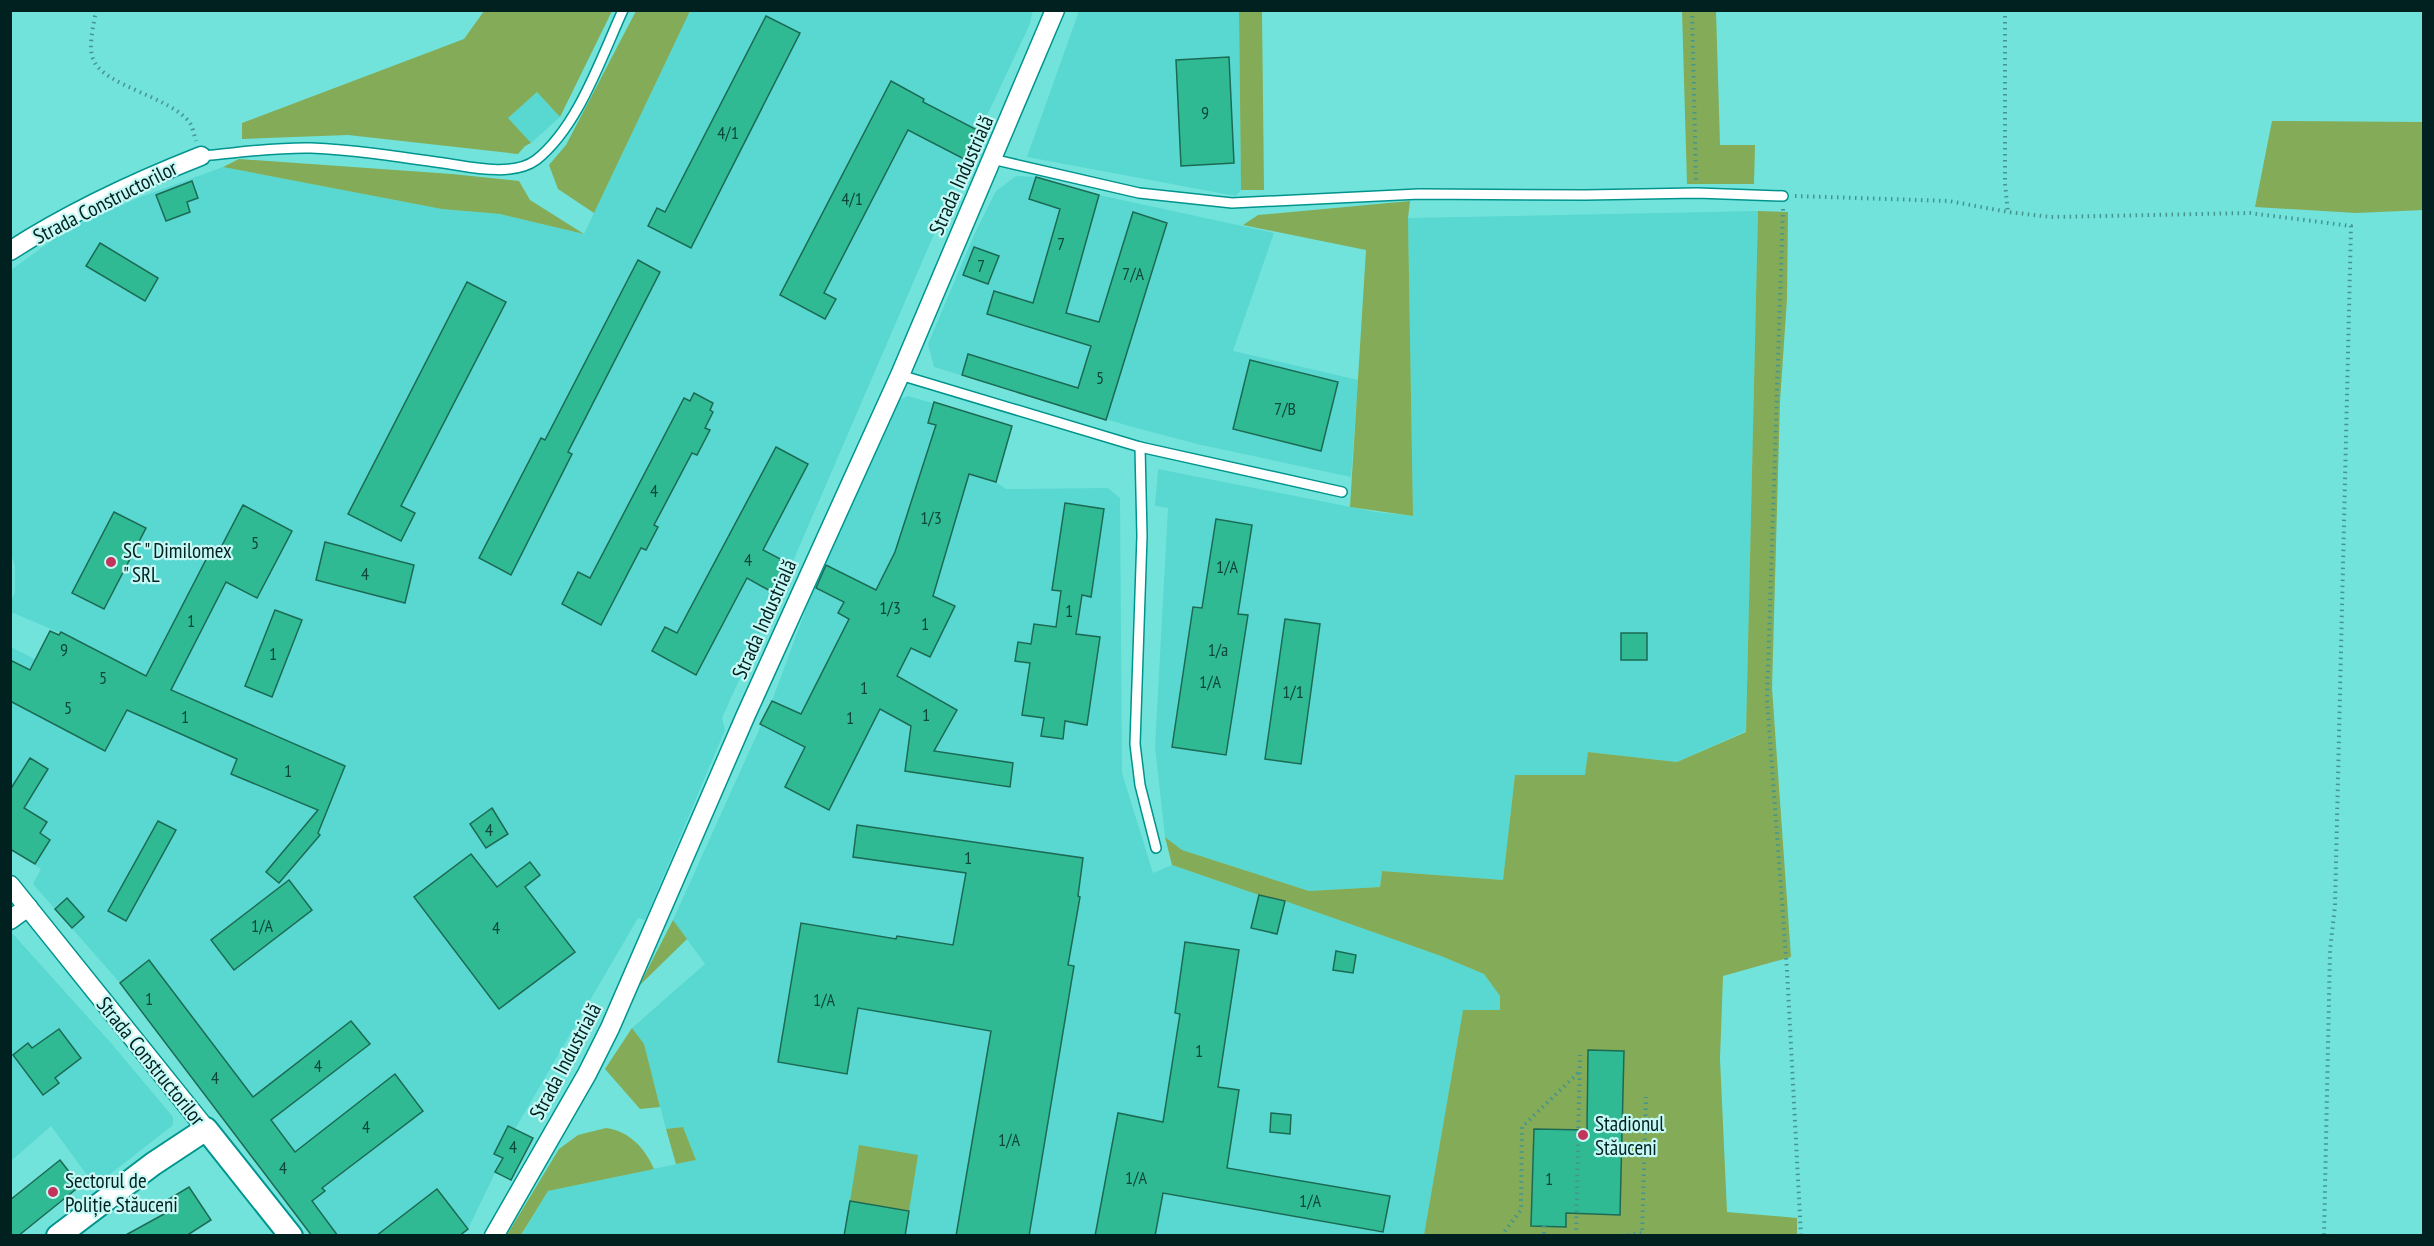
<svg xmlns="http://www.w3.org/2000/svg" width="2434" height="1246" viewBox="0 0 2434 1246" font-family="'PT Sans Narrow',sans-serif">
<rect width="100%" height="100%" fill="#72e3db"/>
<!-- built -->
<g fill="#58d8d0" fill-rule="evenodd">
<polygon points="690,11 1033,11 1029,26 966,160 794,559 722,718 725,730 645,920 638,918 515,1129 533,1138 511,1180 495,1173 468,1229 459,1235 312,1235 120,983 33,884 41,869 11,849 11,647 64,674 81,642 11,612 10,603 15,592 15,565 10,552 11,270 66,230 138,198 223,167 442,209 500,214 584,234"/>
<polygon points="1079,11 1239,11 1241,190 1236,196 1027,157"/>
<polygon points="537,92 560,117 531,143 508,118"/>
<polygon points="1016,176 1036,177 1099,195 1274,233 1233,351 1358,380 1351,477 1197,444 1129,426 934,367 928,344 974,235 996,191"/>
<polygon points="1758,211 1746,731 1677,762 1588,752 1586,775 1515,775 1503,880 1382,871 1380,887 1309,891 1182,850 1165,837 1155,747 1168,508 1155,506 1158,469 1376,512 1413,516 1408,218"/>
<path d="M 908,396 L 1012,426 L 996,482 L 1006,489 L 1108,488 L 1120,498 L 1122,773 L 1153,873 L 1172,865 L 1259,895 L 1285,901 L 1441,956 L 1484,974 L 1500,996 L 1500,1010 L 1463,1010 L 1424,1235 L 521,1236 L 548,1191 L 696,1160 L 683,1127 L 666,1129 L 644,1045 L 632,1028 L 705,964 L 673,920 L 772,701 L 814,587 L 897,401 ZM 895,552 L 930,567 L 860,623 Z"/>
<polygon points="13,934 111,1043 173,1117 173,1125 95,1186 51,1126 11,1161 10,936"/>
</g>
<!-- green -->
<g fill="#84ab57">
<polygon points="484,11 612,11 560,117 537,92 508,118 531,143 525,146 518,154 348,135 242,139 242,123 464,39"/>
<polygon points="636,11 690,11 594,213 558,189 549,165 566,145"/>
<polygon points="1239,11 1262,11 1264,190 1241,190"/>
<polygon points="1682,11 1716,11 1720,145 1755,145 1754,184 1687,184"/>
<polygon points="2272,121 2423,122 2423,210 2356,213 2255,207"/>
<polygon points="239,159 452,174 519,181 530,200 584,234 500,214 442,209 223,167"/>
<polygon points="1410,201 1408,218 1413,516 1350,507 1366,250 1243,225 1258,215"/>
<polygon points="1758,211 1788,212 1787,299 1780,401 1772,688 1791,957 1723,976 1720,1059 1727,1212 1797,1218 1797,1235 1424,1235 1463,1010 1500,1010 1500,996 1484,974 1441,956 1285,901 1259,895 1172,865 1165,837 1182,850 1309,891 1380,887 1382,871 1503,880 1515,775 1585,775 1588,752 1677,762 1746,732"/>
<polygon points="673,920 687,939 639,986"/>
<polygon points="632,1028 644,1044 660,1107 640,1109 605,1069"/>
<polygon points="683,1127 696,1160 676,1164 666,1129"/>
<path d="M 606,1128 C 629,1131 645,1148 654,1169 L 548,1191 L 521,1235 L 507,1235 L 559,1149 L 578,1135 Z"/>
<polygon points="859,1145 918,1155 909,1211 850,1201"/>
</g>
<!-- building -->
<g fill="#2fba94" stroke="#1c6a54" stroke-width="1.5">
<polygon points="766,16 800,33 691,248 648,226 657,208 665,212"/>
<polygon points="1229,57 1234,163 1181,166 1176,60"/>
<polygon points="891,81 924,99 923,102 981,132 966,160 908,130 824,293 836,299 825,319 780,295"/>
<polygon points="1036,177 1099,195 1066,313 1099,322 1133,212 1167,223 1106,420 962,375 968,354 1078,388 1091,346 987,314 994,291 1033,303 1060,209 1029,199"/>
<polygon points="192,181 198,198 187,202 190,212 166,221 156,195"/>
<polygon points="100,243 158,278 145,301 86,266"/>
<polygon points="974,247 999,256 988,284 963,275"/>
<polygon points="638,260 660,272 568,452 572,454 511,575 479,558 541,438 545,440"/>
<polygon points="467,282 506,302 401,506 415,513 401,541 348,514"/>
<polygon points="1250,360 1338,382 1321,451 1233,429"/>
<polygon points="694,393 713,403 710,410 713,412 705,428 710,430 697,455 692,453 654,525 658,527 646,550 641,548 601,625 562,604 578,572 590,578 684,398 690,401"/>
<polygon points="934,402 1012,426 996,482 969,474 933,596 955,606 930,657 911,648 897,676 957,710 934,751 1013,763 1010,787 905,771 911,726 880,709 829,810 785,787 805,747 760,724 772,701 801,714 849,619 838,613 844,602 816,588 826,565 876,590 895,552 936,425 928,423"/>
<polygon points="776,447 808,464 763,550 788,563 772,592 747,578 696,675 652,651 665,627 677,633"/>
<polygon points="1065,503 1104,509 1091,597 1082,595 1076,634 1100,637 1087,725 1065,721 1063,739 1041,736 1044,718 1022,715 1030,663 1015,661 1018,642 1031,644 1034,624 1056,627 1061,591 1052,590"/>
<polygon points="243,505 292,531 257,598 226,582 171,690 345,766 318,833 320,835 279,883 266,872 318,810 231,774 237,759 127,710 105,751 10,701 10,660 30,670 50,631 59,635 61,632 146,676 211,550 218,553"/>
<polygon points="114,512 146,528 104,609 72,593"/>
<polygon points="1216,519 1252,525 1238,614 1248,615 1226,755 1172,747 1193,607 1202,608"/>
<polygon points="325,542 414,565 405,603 316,580"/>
<polygon points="275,610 302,620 272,697 245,686"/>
<polygon points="1285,619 1320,624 1301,764 1265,759"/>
<rect x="1621" y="633" width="26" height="27"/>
<polygon points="30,758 48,769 24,808 47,822 40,833 50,840 35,864 10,849 10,790"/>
<polygon points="492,808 508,834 486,848 470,824"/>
<polygon points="158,821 176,830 126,921 108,911"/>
<polygon points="857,825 1083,858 1078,896 1080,897 1068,965 1074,966 1029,1236 956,1236 991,1031 858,1008 847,1074 778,1062 801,923 896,939 897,936 953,945 966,873 853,857"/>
<polygon points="471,854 497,887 530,862 540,875 525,887 575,952 499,1009 414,897"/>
<polygon points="289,880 312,910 234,970 211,940"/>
<polygon points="1259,895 1285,901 1277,934 1251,928"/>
<polygon points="67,898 84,917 72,928 55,909"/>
<polygon points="1185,942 1239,950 1218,1087 1239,1090 1227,1168 1390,1196 1383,1232 1163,1193 1155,1236 1095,1236 1118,1113 1163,1122 1180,1014 1175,1013"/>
<polygon points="1336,951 1356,955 1353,973 1333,970"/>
<polygon points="149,960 253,1097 351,1021 370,1044 271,1120 295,1152 395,1074 423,1111 322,1188 325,1191 312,1201 338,1236 312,1236 120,983"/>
<polygon points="59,1029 81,1058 55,1078 59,1083 43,1095 13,1055 28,1043 32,1048"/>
<polygon points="1588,1050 1624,1051 1620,1215 1566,1213 1566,1227 1531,1226 1534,1129 1587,1130"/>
<polygon points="1271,1113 1291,1115 1290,1134 1270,1132"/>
<polygon points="508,1126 533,1138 511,1180 495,1172 503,1158 494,1154"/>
<polygon points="60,1160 80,1186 18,1236 10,1236 10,1200"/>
<polygon points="189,1187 211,1220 186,1236 124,1236 175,1208 169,1199"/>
<polygon points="437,1189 468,1229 459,1236 376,1236"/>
<polygon points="850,1201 909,1211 905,1236 844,1236"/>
</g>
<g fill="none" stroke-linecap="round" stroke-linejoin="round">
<defs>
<g id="service">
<path d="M 201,156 C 237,153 275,147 311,148 C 359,150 408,158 456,165 C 479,169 516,175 536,160 C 578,127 601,58 623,10"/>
<polyline points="992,159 1139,193 1232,203 1419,194 1585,195 1697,193 1783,196"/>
<polyline points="900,375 1140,447 1342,492"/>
<polyline points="1140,447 1142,536 1135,744 1140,785 1156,848"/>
</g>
<g id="minor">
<path d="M 10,251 C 70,212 135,182 201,156"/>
<polyline points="10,885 206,1129"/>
<polyline points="10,920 28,907"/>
<polyline points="494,1236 587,1074 610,1028 745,717 900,375 1055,10"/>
</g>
<polyline id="tertiary" points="58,1236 153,1164 206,1129 291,1236"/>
</defs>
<!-- service casing -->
<use href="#service" stroke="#00948e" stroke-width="12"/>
<!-- minor casing -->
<use href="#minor" stroke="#00948e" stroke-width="21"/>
<!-- tertiary casing -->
<use href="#tertiary" stroke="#00948e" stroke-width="26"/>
<!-- path -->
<g stroke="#449590" stroke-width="4" stroke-dasharray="1.5 4.5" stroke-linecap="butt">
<path d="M 96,10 C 94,25 87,47 94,61 C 105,86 171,97 190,123 C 193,128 194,135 196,141"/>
<polyline points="1692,10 1696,180"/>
<polyline points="2005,10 2005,184 2008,212"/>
<polyline points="1795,196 1949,201 2008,212 2051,217 2250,213 2351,226 2335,906 2330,950 2324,1236"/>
<polyline points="1783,209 1767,699 1787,970 1801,1236"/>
<polyline points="1544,1226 1544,1236"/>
<polyline points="1501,1236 1521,1210 1522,1127 1579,1072"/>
<polyline points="1576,1236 1580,1055"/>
<polyline points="1622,1236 1642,1233"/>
<polyline points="1642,1236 1646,1097"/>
</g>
<!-- service -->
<use href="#service" stroke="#fff" stroke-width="9"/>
<!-- minor -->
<use href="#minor" stroke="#fff" stroke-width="18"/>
<!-- tertiary -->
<use href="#tertiary" stroke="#fff" stroke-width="22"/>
</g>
<!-- markers -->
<g fill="#c3345a" stroke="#c6f9f5" stroke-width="2">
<circle cx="111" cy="562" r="6"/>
<circle cx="1583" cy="1135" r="6"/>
<circle cx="53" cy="1192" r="6"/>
</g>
<g text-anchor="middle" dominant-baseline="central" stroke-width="4.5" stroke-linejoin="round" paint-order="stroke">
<!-- number labels -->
<g font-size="18" fill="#0c473c">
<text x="1205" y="112">9</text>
<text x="728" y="132">4/1</text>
<text x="852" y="198">4/1</text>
<text x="1061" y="243">7</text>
<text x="981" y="265">7</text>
<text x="1133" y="273">7/A</text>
<text x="1100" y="377">5</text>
<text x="1285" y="408">7/B</text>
<text x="654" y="490">4</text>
<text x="931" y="517">1/3</text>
<text x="255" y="542">5</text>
<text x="748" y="559">4</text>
<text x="1227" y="566">1/A</text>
<text x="365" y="573">4</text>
<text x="890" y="607">1/3</text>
<text x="1069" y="610">1</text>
<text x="191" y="620">1</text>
<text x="925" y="623">1</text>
<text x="64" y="649">9</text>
<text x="1218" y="649">1/a</text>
<text x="273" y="653">1</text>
<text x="103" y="677">5</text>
<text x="1210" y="681">1/A</text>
<text x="864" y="687">1</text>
<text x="1293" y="691">1/1</text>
<text x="68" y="707">5</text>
<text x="926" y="714">1</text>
<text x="185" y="716">1</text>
<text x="850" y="717">1</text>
<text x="288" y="770">1</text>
<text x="489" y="829">4</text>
<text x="968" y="857">1</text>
<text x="262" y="925">1/A</text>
<text x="496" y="927">4</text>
<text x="149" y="998">1</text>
<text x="824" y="999">1/A</text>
<text x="1199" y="1050">1</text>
<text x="318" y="1065">4</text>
<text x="215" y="1077">4</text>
<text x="366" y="1126">4</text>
<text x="1009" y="1139">1/A</text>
<text x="513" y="1146">4</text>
<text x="283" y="1167">4</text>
<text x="1136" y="1177">1/A</text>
<text x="1549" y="1178">1</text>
<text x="1310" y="1200">1/A</text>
</g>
<!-- street labels -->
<g font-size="21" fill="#00211f" stroke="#c6f9f5">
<text transform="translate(961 175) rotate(-66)">Strada Industrială</text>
<text transform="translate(105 202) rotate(-27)">Strada Constructorilor</text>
<text transform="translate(764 619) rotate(-66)">Strada Industrială</text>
<text transform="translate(151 1061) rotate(51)">Strada Constructorilor</text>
<text transform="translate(565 1061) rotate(-62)">Strada Industrială</text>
</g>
<!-- poi labels -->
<g font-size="21" fill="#00211f" stroke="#c6f9f5" text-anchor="start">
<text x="123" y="550">SC " Dimilomex<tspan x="123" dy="24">" SRL</tspan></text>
<text x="1595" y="1123">Stadionul<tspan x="1595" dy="24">Stăuceni</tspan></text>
<text x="65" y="1180">Sectorul de<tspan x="65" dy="24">Poliție Stăuceni</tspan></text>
</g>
</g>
<!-- border -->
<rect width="2434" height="1246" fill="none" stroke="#00211f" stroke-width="24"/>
</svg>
